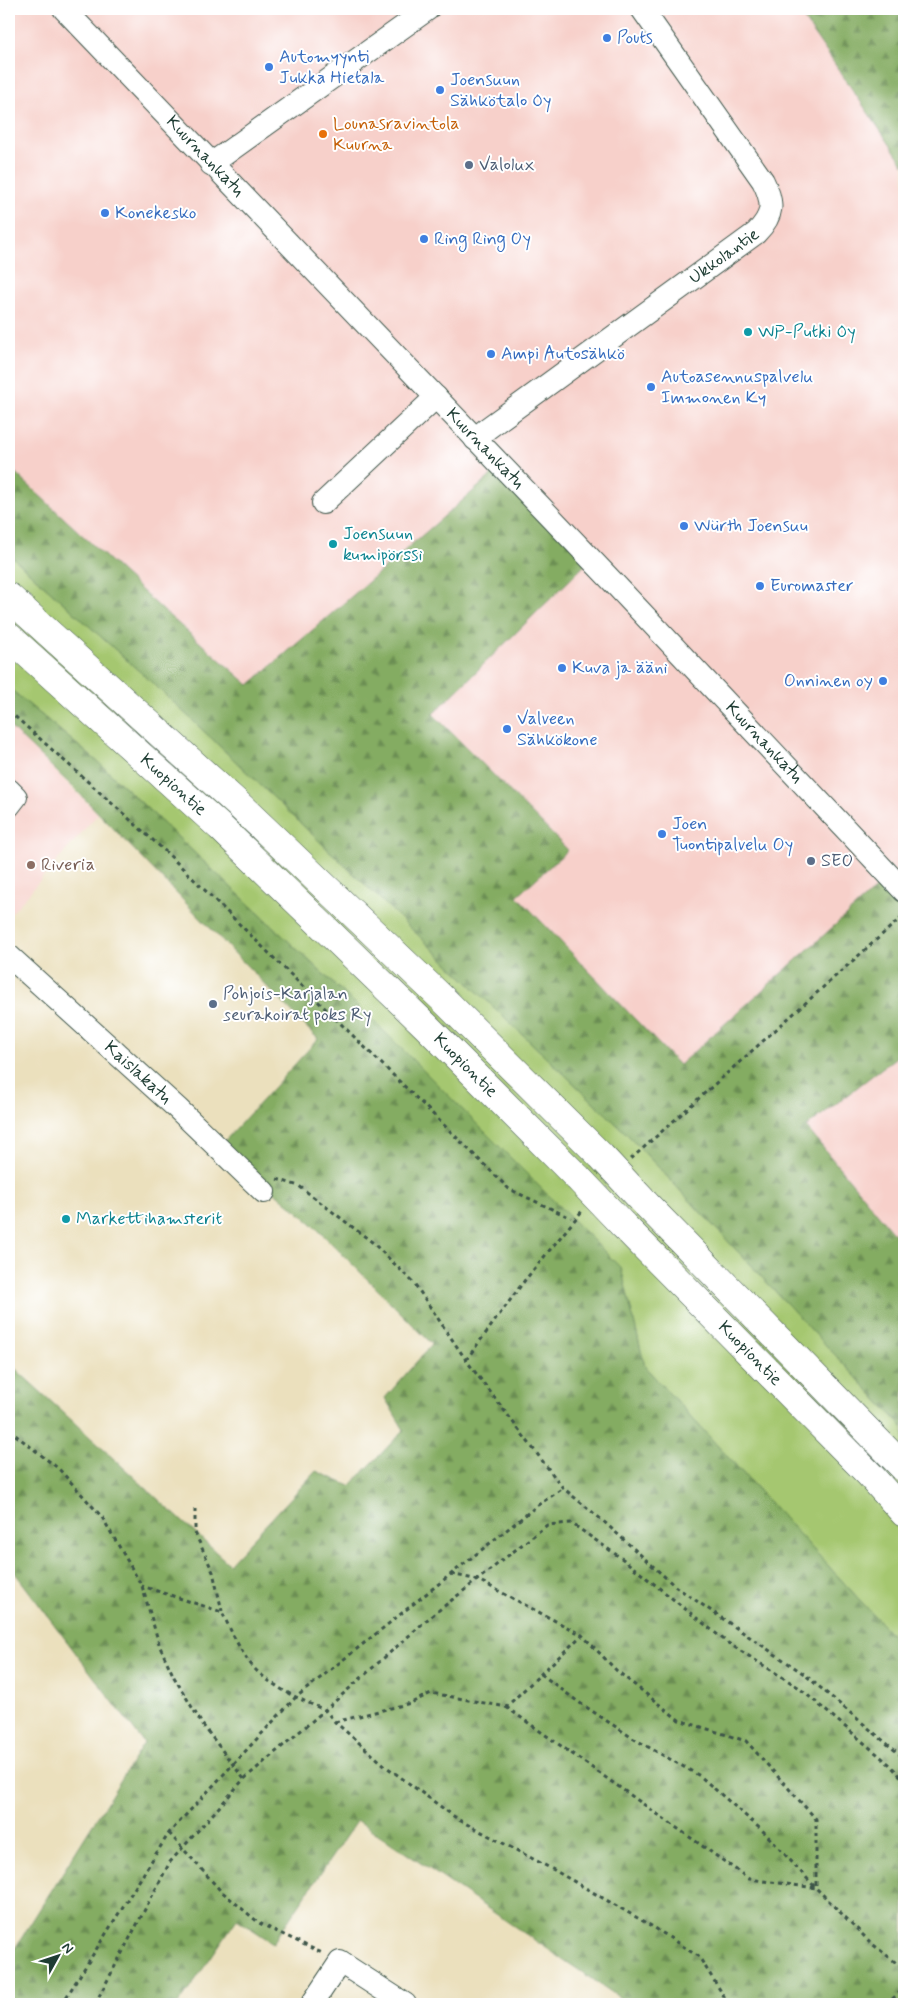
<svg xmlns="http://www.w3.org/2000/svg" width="913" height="2013" viewBox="0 0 913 2013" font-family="Mynerve,sans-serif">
<defs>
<pattern id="forest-firs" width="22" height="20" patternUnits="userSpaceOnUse" patternTransform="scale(1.25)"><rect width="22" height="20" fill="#84ac62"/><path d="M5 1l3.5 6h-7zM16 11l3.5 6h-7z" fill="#6b8d52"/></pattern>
</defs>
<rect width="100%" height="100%" fill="#fff"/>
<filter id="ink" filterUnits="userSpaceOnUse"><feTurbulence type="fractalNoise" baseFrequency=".02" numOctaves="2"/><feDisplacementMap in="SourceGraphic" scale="10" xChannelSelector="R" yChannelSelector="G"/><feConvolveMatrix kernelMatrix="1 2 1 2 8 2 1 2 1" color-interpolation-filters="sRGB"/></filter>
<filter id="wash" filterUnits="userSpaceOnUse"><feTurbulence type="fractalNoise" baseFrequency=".0096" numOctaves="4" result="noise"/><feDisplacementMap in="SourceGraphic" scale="20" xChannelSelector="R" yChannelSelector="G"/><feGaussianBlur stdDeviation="1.12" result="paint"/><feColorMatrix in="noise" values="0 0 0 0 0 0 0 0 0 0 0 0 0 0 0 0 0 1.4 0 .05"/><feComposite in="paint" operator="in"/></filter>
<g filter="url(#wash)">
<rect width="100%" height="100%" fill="#ebe0bd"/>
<!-- built -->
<g fill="#f7d0ca">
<polygon points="9,9 797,9 904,165 904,867 873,891 679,1066 517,896 568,850 433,713 589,561 500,468 249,685 166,613 9,467"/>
<polygon points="9,726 98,814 9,916"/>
<polygon points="904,1051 904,1246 805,1127"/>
</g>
<!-- grass -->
<polygon fill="#a5c770" stroke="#628252" points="9,554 169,698 627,1134 904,1428 904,1648 645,1367 621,1268 387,1034 99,763 9,688"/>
<!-- forest -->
<g fill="url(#forest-firs)" stroke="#52744b">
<polygon points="797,9 904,9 904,165"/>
<polygon points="9,467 166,613 249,685 500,468 589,561 433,714 568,850 517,896 679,1065 873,891 904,867 904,1051 806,1127 904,1246 904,1428 627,1134 169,698 9,554"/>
<polygon points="9,688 99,763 387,1034 621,1268 645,1367 904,1648 904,2004 629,2004 357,1820 273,1943 237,1919 179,2004 9,2004 9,1958 144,1743 9,1565 9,1363 229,1564 316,1471 350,1486 404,1430 385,1398 432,1344 310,1222 220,1146 318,1039 75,789 9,726"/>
</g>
</g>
<g filter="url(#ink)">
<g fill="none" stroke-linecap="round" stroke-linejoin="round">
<defs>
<g id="minor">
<path id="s1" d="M 64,9 L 611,580 L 904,891"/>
<polyline points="211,164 428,9"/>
<path id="s2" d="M 475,439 L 488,428 L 756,233 C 774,215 774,203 763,181 L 642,9"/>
<polyline points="323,503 436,397"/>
<polyline points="9,790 16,797 9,806"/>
<path id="s3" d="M 9,956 L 178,1109 L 264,1192"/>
<polyline points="312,2004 340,1962 405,2004"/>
</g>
<g id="highway">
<polyline points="9,597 239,805 446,1002 601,1156"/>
<path id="s4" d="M 9,637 L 220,827 L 426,1026 L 578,1178"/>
<polyline points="645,1203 904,1468"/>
<path id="s5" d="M 622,1224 L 869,1474 L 904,1513"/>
</g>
</defs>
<!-- minor casing -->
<use href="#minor" stroke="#3e5549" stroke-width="24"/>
<!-- highway casing -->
<use href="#highway" stroke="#3e5549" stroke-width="29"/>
<!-- path -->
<g stroke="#3e5549" stroke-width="3" stroke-dasharray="4 4" stroke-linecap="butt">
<polyline points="9,711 165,851 509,1189 571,1218"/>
<polyline points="631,1159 904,915"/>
<polyline points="277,1179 299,1186 372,1242 414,1283 466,1360 563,1488 602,1520 676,1587 804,1674 904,1758"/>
<polyline points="466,1360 525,1280 582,1211"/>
<polyline points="9,1430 59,1469 102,1517 142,1586 160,1647 174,1677 202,1724 244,1779"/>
<polyline points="195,1509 195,1533 213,1572 222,1611"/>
<polyline points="451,1574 478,1580 582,1635"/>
<polyline points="541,1674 577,1701 634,1739 700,1776 764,1832 815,1887"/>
<polyline points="506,1707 749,1879 816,1888"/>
<polyline points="335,1722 411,1703 431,1693 506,1707 582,1635 617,1671 679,1720 746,1741 816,1819 816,1888 871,1943 904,1969"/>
<polyline points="169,1833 220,1890 259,1923 324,1954"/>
<polyline points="62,2004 169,1833 295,1698 538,1505 563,1488"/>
<path d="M 95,2004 L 170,1862 L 244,1779 L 325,1710 C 301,1700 278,1690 258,1672 C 244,1660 230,1629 222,1612 L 142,1586"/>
<polyline points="729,2004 699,1957 655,1928 554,1870 459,1820 388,1768 335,1722 325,1710 429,1618 547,1525 571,1523 624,1560 728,1643 798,1687 889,1764 904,1780"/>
<polyline points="886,2004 904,1989"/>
</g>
<!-- minor -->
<use href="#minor" stroke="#fff" stroke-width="22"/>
<!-- highway -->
<use href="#highway" stroke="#fff" stroke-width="28"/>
<defs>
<g id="highway-bridge">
<polyline points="601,1156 645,1203"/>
<polyline points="578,1178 622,1224"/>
</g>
</defs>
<!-- highway-bridge casing -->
<use href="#highway-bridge" stroke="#3e5549" stroke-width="29" stroke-linecap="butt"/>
<!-- highway-bridge -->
<use href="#highway-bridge" stroke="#fff" stroke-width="28"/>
</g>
</g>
<!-- markers -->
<g fill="#3f7fe0" stroke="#fff" stroke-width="2">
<circle cx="607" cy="38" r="5"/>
<circle cx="269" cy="67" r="5"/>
<circle cx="440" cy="90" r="5"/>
<circle cx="105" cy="213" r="5"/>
<circle cx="424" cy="239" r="5"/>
<circle cx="491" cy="354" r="5"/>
<circle cx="651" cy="387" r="5"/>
<circle cx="684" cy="526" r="5"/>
<circle cx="760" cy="586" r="5"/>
<circle cx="562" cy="668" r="5"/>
<circle cx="883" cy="681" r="5"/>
<circle cx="507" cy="729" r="5"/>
<circle cx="662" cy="834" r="5"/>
</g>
<circle fill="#e8710a" stroke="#fff" stroke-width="2" cx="323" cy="134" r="5"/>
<g fill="#5c6f8a" stroke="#fff" stroke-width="2">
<circle cx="469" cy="165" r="5"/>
<circle cx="811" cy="861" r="5"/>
<circle cx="213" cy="1004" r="5"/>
</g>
<g fill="#0f9aa8" stroke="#fff" stroke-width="2">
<circle cx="748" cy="332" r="5"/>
<circle cx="333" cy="544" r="5"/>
<circle cx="66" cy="1219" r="5"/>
</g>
<circle fill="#8d6e63" stroke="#fff" stroke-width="2" cx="31" cy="865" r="5"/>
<g text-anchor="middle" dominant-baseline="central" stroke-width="4" stroke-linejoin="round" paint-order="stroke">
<!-- shop labels -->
<g font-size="18" fill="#366cbe" stroke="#fff" text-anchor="start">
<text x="617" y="38">Pouts</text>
<text x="279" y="57">Automyynti<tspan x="279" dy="21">Jukka Hietala</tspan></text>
<text x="450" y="80">Joensuun<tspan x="450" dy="21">Sähkötalo Oy</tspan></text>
<text x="115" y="213">Konekesko</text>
<text x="434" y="239">Ring Ring Oy</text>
<text x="501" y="354">Ampi Autosähkö</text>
<text x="661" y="377">Autoasennuspalvelu<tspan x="661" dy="21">Immonen Ky</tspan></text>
<text x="694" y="526">Würth Joensuu</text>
<text x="770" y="586">Euromaster</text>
<text x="572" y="668">Kuva ja ääni</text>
<text x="873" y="681" text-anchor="end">Onninen oy</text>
<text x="517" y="719">Valveen<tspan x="517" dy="21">Sähkökone</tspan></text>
<text x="672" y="824">Joen<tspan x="672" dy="21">Tuontipalvelu Oy</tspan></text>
</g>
<!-- food labels -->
<g font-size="18" fill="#c56008" stroke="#fff" text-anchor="start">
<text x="333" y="124">Lounasravintola<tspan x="333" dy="21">Kuurna</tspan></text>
</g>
<!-- street labels -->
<g font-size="18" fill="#1f3d34" stroke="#fff">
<text stroke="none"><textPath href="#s1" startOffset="204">Kuurnankatu</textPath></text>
<text stroke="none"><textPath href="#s2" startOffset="309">Ukkolantie</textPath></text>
<text stroke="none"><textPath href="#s1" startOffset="609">Kuurnankatu</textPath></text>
<text stroke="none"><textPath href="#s1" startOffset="1014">Kuurnankatu</textPath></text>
<text stroke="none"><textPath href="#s4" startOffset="221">Kuopiontie</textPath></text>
<text stroke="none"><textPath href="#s4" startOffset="626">Kuopiontie</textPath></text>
<text stroke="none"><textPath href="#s3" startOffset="174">Kaislakatu</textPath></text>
<text stroke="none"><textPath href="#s5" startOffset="182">Kuopiontie</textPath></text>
</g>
<!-- service labels -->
<g font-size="18" fill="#4e5e75" stroke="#fff" text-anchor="start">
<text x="479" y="165">Valolux</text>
<text x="821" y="861">SEO</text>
<text x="223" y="994">Pohjois-Karjalan<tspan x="223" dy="21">seurakoirat poks Ry</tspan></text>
</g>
<!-- culture labels -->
<g font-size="18" fill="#0d838f" stroke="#fff" text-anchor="start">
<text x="758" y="332">WP-Putki Oy</text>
<text x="343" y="534">Joensuun<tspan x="343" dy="21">kumipörssi</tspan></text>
<text x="76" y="1219">Markettihamsterit</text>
</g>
<!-- education labels -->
<g font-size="18" fill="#785e54" stroke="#fff" text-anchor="start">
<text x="41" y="865">Riveria</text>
</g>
</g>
<!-- margin -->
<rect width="913" height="2013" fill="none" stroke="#fff" stroke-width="30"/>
<!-- north arrow -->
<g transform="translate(58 1956) rotate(50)" stroke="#ffffff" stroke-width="4" paint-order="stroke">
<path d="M0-4L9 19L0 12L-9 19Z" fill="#1f3d34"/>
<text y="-8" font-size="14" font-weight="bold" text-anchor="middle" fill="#1f3d34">N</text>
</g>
</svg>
